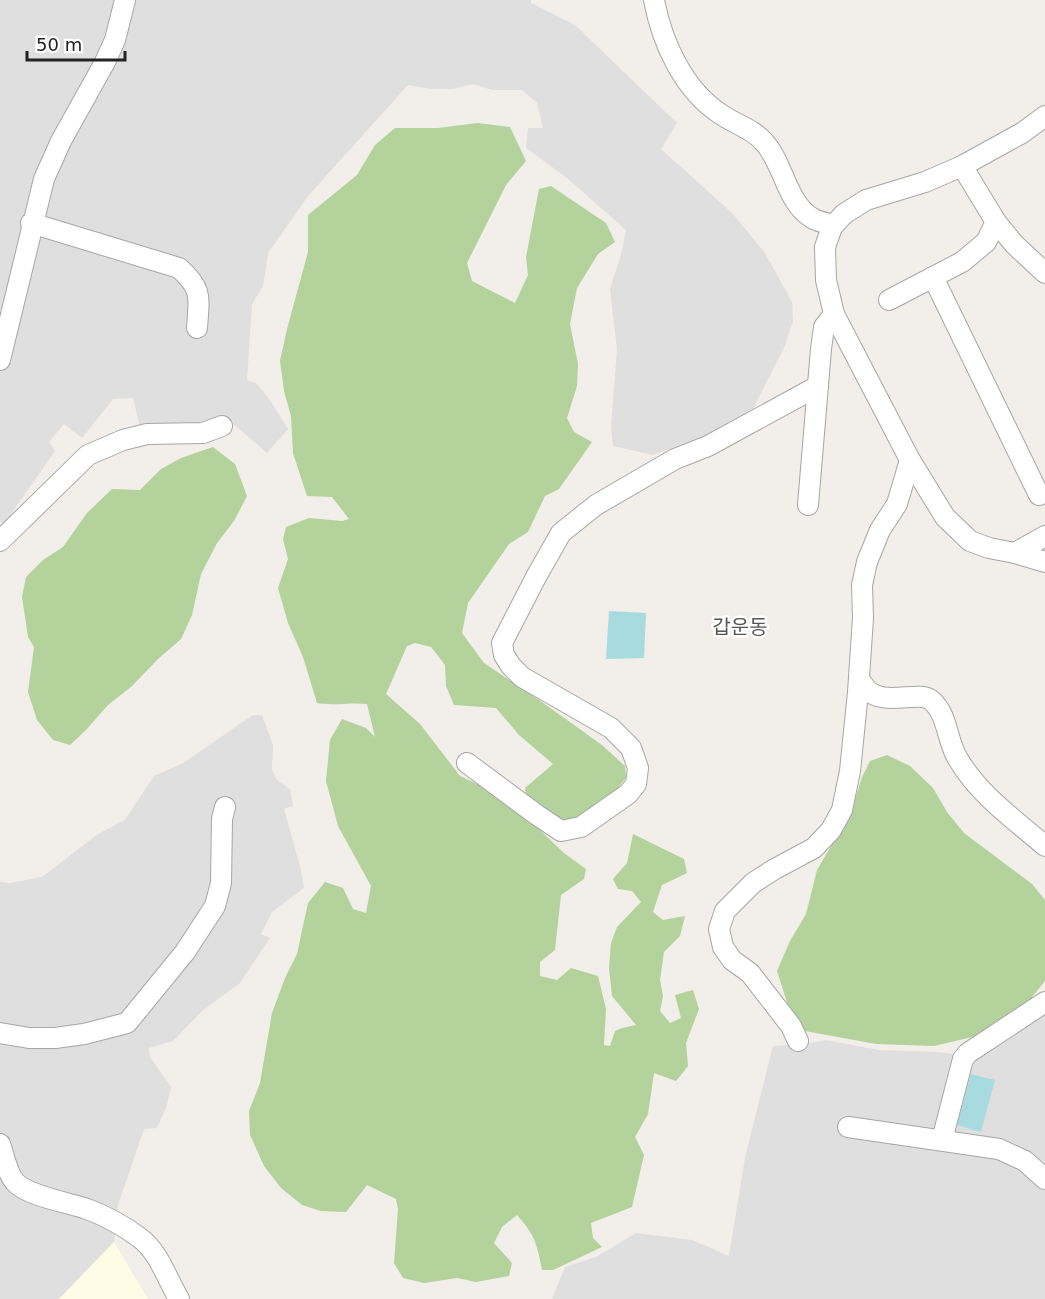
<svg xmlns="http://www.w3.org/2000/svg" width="1045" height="1299" viewBox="0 0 1045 1299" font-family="'DejaVu Sans','Noto Sans KR',sans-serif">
<rect width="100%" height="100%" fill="#f2eee9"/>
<!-- residential -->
<g fill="#e0dfdf">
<polygon points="0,0 531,0 531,3 575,25 677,123 661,149 732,213 765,253 792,302 793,321 784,348 753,409 701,437 653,455 613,446 611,427 617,349 610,289 621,255 626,230 567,178 526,148 528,128 543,128 537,103 522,90 492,90 473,84 453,89 432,89 408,85 308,196 268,253 263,286 252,304 247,380 256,383 268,397 288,429 267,453 224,416 213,423 141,431 133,398 113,399 82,438 64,424 49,442 55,451 4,524 0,521"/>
<polygon points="253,715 262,715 273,745 272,770 277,780 290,789 293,806 284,809 301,870 304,888 272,912 261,934 270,938 240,983 202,1011 173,1041 149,1048 150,1057 171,1087 166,1108 157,1128 144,1129 118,1205 114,1242 59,1299 0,1299 0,882 10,883 42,877 98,834 125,820 154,776 183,763"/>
<polygon points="1045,1006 1045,1299 552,1299 565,1267 596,1257 636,1233 692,1240 729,1256 745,1158 773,1046 806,1044 826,1040 879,1050 938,1052 974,1057"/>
</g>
<!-- education -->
<polygon fill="#fffce5" points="114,1242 148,1299 59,1299"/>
<!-- forest -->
<g fill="#b3d29c">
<path d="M 477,123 L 510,127 L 526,161 L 506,185 L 467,263 L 472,281 L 515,303 L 528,275 L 526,257 L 539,189 L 551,186 L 606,223 L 615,242 L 598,254 L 577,288 L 570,324 L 578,364 L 577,386 L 567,418 L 574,432 L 592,442 L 559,489 L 545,496 L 528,532 L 509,544 L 468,603 L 462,633 L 484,663 L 539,700 L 602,745 L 625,766 L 626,778 L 606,802 L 568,822 L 548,815 L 527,802 L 525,788 L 553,764 L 519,735 L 496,708 L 454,705 L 446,686 L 445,665 L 431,647 L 415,643 L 407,646 L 386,694 L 420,724 L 460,776 L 492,791 L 523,814 L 564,853 L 586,869 L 584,879 L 561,895 L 555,950 L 540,962 L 540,976 L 557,980 L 571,968 L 598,976 L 606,1009 L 604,1045 L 610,1046 L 615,1031 L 622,1028 L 636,1025 L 612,996 L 609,968 L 611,943 L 617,927 L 641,902 L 632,891 L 618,889 L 613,879 L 627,863 L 633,834 L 684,859 L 687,873 L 662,885 L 653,912 L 663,920 L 685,916 L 680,936 L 664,952 L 660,980 L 663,996 L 660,1011 L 670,1023 L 681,1018 L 675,995 L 693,990 L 699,1009 L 686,1043 L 688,1066 L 676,1081 L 654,1073 L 648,1114 L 635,1137 L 644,1155 L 632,1207 L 591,1223 L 593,1238 L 602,1247 L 553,1270 L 542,1270 C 537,1244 535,1235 517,1215 L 502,1227 L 494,1243 L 512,1263 L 509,1276 L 476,1282 L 457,1278 L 424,1283 L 403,1278 L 394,1263 L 398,1209 L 396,1199 L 367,1185 L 346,1212 L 321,1211 L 302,1205 L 281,1188 L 264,1166 L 250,1135 L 249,1111 L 260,1083 L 272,1013 L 285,978 L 297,954 L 308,903 L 325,882 L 343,888 L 353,909 L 366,913 L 371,886 L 338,826 L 326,781 L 330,740 L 342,719 L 366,728 L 375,737 L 367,704 C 349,702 334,706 317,703 L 303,657 L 288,623 L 278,588 L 288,559 L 283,539 L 286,527 L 309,518 L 342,521 L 349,519 L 332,497 L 307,496 L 293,453 L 291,416 L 284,391 L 280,361 L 287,329 L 308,252 L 308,215 L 357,175 L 375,145 L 395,128 L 438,128 Z"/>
<polygon points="213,447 235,464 247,496 234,521 217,543 201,574 192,615 181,639 158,659 132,686 108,705 86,730 70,745 53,740 37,720 28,692 34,647 28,637 22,597 26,577 43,560 63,547 87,513 112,489 140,490 161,469 181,458"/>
<polygon points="887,755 910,766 933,788 947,812 964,833 1032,884 1045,900 1045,981 1023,1008 981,1035 934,1046 876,1044 805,1031 791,1015 777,971 790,941 806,914 817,870 844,824 854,803 862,777 870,761"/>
</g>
<!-- water -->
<g fill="#a8dbe0">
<polygon points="609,611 646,613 644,658 606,659"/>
<polygon points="971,1074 995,1080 981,1132 957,1125"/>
</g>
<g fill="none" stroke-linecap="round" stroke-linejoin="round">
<defs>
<g id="minor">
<path d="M 654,0 C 662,43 684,91 722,115 C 735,124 753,129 764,142 C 784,164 786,202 812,218 C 818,222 827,223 834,225"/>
<polyline points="1045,116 1022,133 962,166 925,182 866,200 844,214 832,227 825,247 826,280 834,314 910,460 945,517 970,541 989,548 1015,553 1045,562"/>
<polyline points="962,166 996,222 1014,244 1045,273"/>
<path d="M 31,223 L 179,268 C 203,289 199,298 197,328"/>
<polyline points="933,277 1039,495"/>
<polyline points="889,300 962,262 986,242 996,222"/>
<polyline points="0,360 44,179 61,141 105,62 115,40 125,0"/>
<polyline points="808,505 821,349 824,327 834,314"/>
<polyline points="0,541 88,455 123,440 147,434 203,433 222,426"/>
<polyline points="1015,553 1045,536"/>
<path d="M 859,679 C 862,683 866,690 871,693 C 890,705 921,690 932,701 C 948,715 947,742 958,759 C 979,795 1014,819 1045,846"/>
<polyline points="467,763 537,815 561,831 581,827 628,794 636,784 638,768 631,748 611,728 522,677 511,666 504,655 502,643 536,577 561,533 596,505 675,459 708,446 818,386"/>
<polyline points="0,1033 29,1038 55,1038 84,1034 127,1023 185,952 215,906 221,883 222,819 225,807"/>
<polyline points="798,1041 791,1026 750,973 732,960 723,947 719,929 725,911 753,883 773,870 814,848 831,830 842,810 850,771 858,692 863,618 862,585 867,562 880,530 897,504 910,460"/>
<polyline points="848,1127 999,1149 1025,1161 1045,1179"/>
<polyline points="942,1140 963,1059 968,1053 1045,1002"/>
<path d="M 0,1144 C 4,1155 7,1173 15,1182 C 27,1196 70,1203 87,1209 C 106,1216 124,1226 140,1238 C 159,1252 167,1279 179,1299"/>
</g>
</defs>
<!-- minor casing -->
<use href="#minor" stroke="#a6a6a6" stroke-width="22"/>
<!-- minor -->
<use href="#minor" stroke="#fff" stroke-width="20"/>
</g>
<g text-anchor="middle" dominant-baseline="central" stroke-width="5" stroke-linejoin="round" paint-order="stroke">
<!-- quarter labels -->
<g font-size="20" fill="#555" stroke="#fff">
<text x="740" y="627">갑운동</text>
</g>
</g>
<!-- scale -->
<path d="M27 51v9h98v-9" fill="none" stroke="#222222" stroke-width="3"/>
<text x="36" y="51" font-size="18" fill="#222222" stroke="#ffffff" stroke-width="4.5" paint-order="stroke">50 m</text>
</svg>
